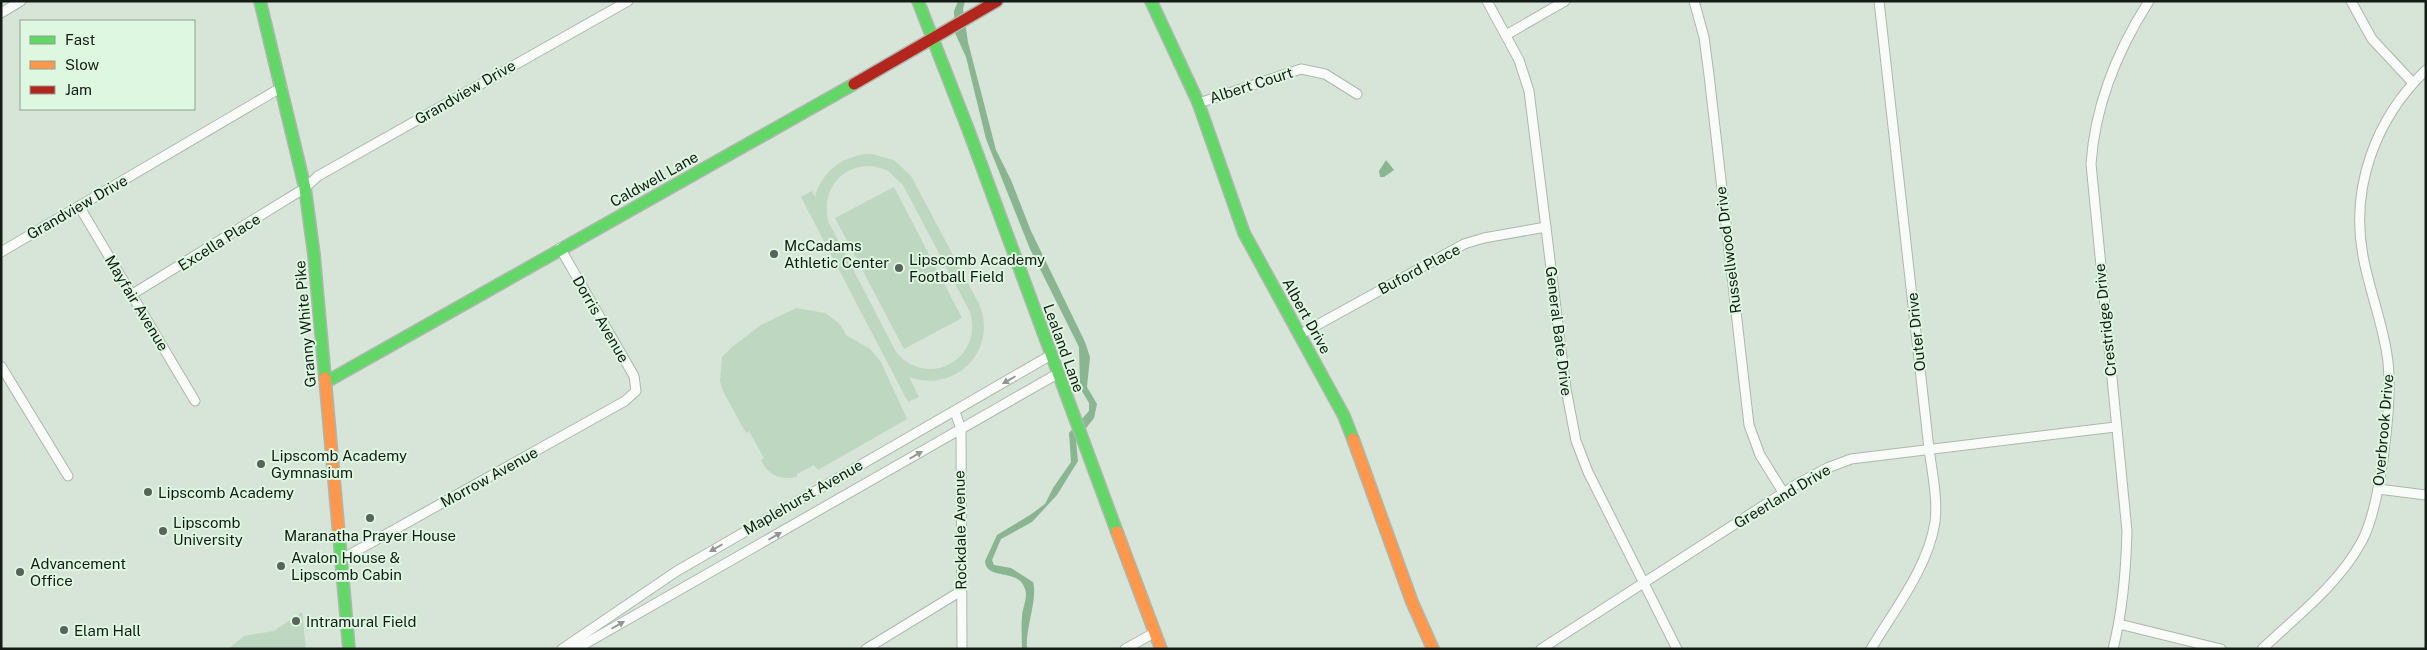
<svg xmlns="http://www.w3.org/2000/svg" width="2427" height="650" viewBox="0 0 2427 650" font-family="'Public Sans',sans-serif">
<rect width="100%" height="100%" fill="#d7e4d8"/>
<!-- green -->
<g fill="#bdd7c0" fill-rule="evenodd">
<path d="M 871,154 L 894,160 L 911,176 L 979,304 C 999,350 955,394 909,377 L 919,397 L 908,402 L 801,197 L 812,191 L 815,197 C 822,171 843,155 871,154 ZM 873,166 L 887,170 L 903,185 L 970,312 C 984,359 928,390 896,352 L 828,221 C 821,190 841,164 873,166 Z"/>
<polygon points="894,187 962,318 904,349 835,218"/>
<path d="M 796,308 L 825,313 L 840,324 L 846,335 L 870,349 L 881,362 L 907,419 L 818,470 L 814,465 L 797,474 L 797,477 C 780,480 769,476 761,460 L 764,458 L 749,431 L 746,433 L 723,391 L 720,381 L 722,357 L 732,347 L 761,325 Z"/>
<polygon points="302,612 306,649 228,649 244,636 274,631"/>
</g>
<!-- water -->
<g fill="#89b590">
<path d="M 958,1 L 965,1 L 963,9 L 968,42 L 996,150 L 1011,180 L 1031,231 L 1085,342 L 1090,357 L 1087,387 L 1097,404 L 1094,418 L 1076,441 L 1078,461 L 1057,495 L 1032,522 L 1001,539 L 992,560 L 994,565 L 1011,568 L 1033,582 C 1038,600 1025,628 1027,649 L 1022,649 C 1022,638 1021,628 1022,617 C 1022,610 1026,602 1026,594 C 1026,590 1024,586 1022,583 C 1012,570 986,579 985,561 L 997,535 L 1030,515 L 1045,504 L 1053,488 L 1071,462 L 1069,433 L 1089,411 L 1089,403 L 1080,388 L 1079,347 L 1030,249 L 986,139 L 966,57 L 955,33 L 954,11 Z"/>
<polygon points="1386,160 1394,170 1384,177 1380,177 1379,171"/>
</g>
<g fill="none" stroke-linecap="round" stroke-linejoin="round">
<defs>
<g id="street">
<polyline points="1487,1 1519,60 1529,91 1566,389 1576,441 1588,472 1677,649"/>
<polyline points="1694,1 1704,37 1709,75 1749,425 1760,455 1783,492"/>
<polyline points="2351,1 2372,39 2413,83"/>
<polyline points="1,13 21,1"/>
<polyline points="1506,35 1565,1"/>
<polyline points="1199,103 1301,69 1325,74 1357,94"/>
<polyline points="79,206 195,401"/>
<polyline points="1,252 282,87"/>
<polyline points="131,295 305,188 318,176 628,1"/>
<polyline points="1301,334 1464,244 1484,238 1546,227"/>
<polyline points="1,366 68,476"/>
<polyline points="955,412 961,429 962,649"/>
<polyline points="2378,489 2426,495"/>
<polyline points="340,560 625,401 636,391 634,376 560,248"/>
<polyline points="2119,624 2221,649"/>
<polyline points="562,649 677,571 1051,355"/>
<polyline points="576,649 1057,374"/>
<polyline points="866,649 961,591"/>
<polyline points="1125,649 1154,633"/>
<polyline points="1541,649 1797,484 1827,468 1851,459 2115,427"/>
<path d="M 1871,649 C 1894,610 1928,568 1935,522 C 1938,499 1932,472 1929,449 L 1879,1"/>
<path d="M 2113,649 C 2123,610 2126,571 2127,531 L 2091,164 C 2095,105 2117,51 2149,1"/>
<path d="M 2262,649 C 2297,616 2339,584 2362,541 C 2381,505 2394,396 2387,355 C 2382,321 2369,289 2363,256 C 2350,187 2376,118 2426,70"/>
</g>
<g id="fast">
<polyline points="260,1 305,188 314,255 325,378"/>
<polyline points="918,1 968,129 1117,532"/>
<polyline points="1151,1 1198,102 1244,233 1344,416 1353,439"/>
<polyline points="326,382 854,84"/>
<polyline points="339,535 349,649"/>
</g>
<g id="slow">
<polyline points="325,378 339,535"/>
<polyline points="1353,439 1412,602 1433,649"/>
<polyline points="1117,532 1161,649"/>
</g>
<polyline id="jam" points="854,84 997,1"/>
</defs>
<!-- street casing -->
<use href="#street" stroke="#adb7ae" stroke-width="11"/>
<!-- fast casing -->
<use href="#fast" stroke="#adb7ae" stroke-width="14"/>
<!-- slow casing -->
<use href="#slow" stroke="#adb7ae" stroke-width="14"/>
<!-- jam casing -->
<use href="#jam" stroke="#adb7ae" stroke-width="14"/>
<!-- street -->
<use href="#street" stroke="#f9fbf9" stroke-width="9"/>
<!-- fast -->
<use href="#fast" stroke="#63d668" stroke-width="11"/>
<!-- slow -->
<use href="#slow" stroke="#ff974d" stroke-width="11"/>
<!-- jam -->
<use href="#jam" stroke="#b3261e" stroke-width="11"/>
</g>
<!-- one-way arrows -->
<defs><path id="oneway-solid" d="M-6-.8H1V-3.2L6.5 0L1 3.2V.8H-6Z" transform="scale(1.25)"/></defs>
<g fill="#929792">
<use href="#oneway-solid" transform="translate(1009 380) rotate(150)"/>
<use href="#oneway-solid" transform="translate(916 455) rotate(-30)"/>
<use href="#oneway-solid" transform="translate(775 536) rotate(-30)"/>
<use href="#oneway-solid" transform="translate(716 548) rotate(150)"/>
<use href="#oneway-solid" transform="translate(618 625) rotate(-30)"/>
</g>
<!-- markers -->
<g fill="#586359" stroke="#def7e1" stroke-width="2">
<circle cx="774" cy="254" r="5"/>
<circle cx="899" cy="268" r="5"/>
<circle cx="261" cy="464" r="5"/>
<circle cx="148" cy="492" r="5"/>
<circle cx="370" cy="518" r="5"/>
<circle cx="163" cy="531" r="5"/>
<circle cx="281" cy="566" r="5"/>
<circle cx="20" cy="572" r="5"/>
<circle cx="296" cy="621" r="5"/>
<circle cx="64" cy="630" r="5"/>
</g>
<g text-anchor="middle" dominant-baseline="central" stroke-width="4" stroke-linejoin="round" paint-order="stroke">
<!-- street labels -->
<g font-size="15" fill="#141d15" stroke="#def7e1">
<text transform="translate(1251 85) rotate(-18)">Albert Court</text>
<text transform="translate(465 92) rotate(-30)">Grandview Drive</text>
<text transform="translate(654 179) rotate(-29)">Caldwell Lane</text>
<text transform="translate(77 207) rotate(-30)">Grandview Drive</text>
<text transform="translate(219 242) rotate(-32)">Excella Place</text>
<text transform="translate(1728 250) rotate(-97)">Russellwood Drive</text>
<text transform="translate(1419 269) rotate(-28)">Buford Place</text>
<text transform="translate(137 303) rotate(59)">Mayfair Avenue</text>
<text transform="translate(1307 316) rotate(61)">Albert Drive</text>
<text transform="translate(601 319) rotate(60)">Dorris Avenue</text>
<text transform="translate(2105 320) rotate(-96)">Crestridge Drive</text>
<text transform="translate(305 324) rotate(-95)">Granny White Pike</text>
<text transform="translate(1559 331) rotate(83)">General Bate Drive</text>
<text transform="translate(1916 332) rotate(-96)">Outer Drive</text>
<text transform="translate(1064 348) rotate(70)">Lealand Lane</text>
<text transform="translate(2383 430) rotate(-85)">Overbrook Drive</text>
<text transform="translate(489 477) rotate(-29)">Morrow Avenue</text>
<text transform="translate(1782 496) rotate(-31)">Greerland Drive</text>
<text transform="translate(803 497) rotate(-30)">Maplehurst Avenue</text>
<text transform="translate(960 530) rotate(-91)">Rockdale Avenue</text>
</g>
<!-- poi labels -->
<g font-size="15" fill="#141d15" stroke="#def7e1" text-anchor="start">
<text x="784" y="245">McCadams<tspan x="784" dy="17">Athletic Center</tspan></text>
<text x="909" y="259">Lipscomb Academy<tspan x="909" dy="17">Football Field</tspan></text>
<text x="271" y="455">Lipscomb Academy<tspan x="271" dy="17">Gymnasium</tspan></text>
<text x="158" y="492">Lipscomb Academy</text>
<text x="173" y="522">Lipscomb<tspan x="173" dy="17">University</tspan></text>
<text x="370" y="535" text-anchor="middle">Maranatha Prayer House</text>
<text x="291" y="557">Avalon House &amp;<tspan x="291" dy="17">Lipscomb Cabin</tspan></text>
<text x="30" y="563">Advancement<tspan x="30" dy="17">Office</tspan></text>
<text x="306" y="621">Intramural Field</text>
<text x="74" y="630">Elam Hall</text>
</g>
</g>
<!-- border -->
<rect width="2427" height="650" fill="none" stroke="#141d15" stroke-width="5"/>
<!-- legend -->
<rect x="20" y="20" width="175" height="90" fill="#def7e1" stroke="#8da08f"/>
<rect x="30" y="36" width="25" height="8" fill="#63d668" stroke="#8da08f"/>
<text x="65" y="45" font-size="15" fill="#141d15">Fast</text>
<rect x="30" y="61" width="25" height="8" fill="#ff974d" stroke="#8da08f"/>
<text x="65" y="70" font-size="15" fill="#141d15">Slow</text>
<rect x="30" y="86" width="25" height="8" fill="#b3261e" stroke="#8da08f"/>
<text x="65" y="95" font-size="15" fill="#141d15">Jam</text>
</svg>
